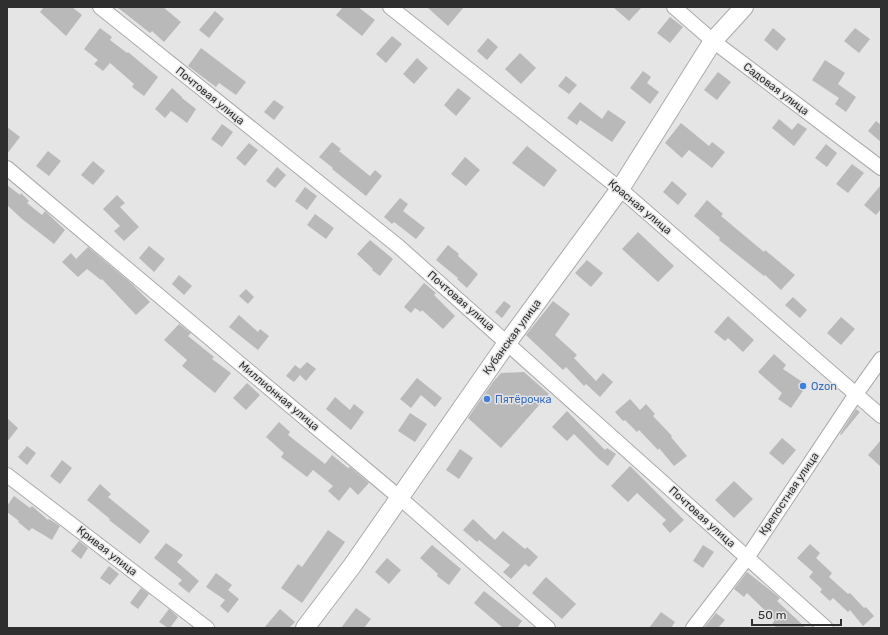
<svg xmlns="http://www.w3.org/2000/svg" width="888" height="635" viewBox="0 0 888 635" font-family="Rubik,sans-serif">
<rect width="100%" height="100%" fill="#e5e5e6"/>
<!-- building -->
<g fill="#bab9b9">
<polygon points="44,7 72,7 82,15 66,36 40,12"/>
<polygon points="117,7 163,7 181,22 164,42 152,31 150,33"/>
<polygon points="343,7 358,7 375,20 362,36 336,15"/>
<polygon points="427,7 464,7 448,26"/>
<polygon points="613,7 642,7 629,21"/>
<polygon points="215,11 224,19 209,38 199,30"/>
<polygon points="670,17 683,27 670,43 657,33"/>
<polygon points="100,28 112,37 110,40 127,53 128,52 158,77 144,96 132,87 134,84 110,63 103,71 94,64 98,60 84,49"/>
<polygon points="773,28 786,39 777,51 764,40"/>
<polygon points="855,28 870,39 859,53 844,41"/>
<polygon points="392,36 402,44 386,63 376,54"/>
<polygon points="488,38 498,47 487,60 477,51"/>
<polygon points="201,48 246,82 236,95 219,83 216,87 188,66"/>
<polygon points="520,53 536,68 521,84 505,69"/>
<polygon points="417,58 428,68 414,84 403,74"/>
<polygon points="825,60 845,73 838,84 856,97 846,112 835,104 839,98 812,80"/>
<polygon points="643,71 651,77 647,83 659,92 650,104 630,88"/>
<polygon points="718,72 731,82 717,100 704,90"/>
<polygon points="566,76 577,85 569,94 558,86"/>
<polygon points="172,88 182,97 182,98 196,109 187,123 171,111 165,118 155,109"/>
<polygon points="458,88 471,98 456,116 444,105"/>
<polygon points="274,100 284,107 274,120 264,112"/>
<polygon points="580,102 602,119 608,110 626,122 612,142 580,120 577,125 567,118"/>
<polygon points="779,119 792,130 798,123 807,129 794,146 772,128"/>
<polygon points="876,121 881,125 881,142 868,131"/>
<polygon points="681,123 709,146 712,142 725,152 712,168 689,150 682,158 665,143"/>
<polygon points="222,124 233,132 222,147 211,139"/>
<polygon points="7,127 20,137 7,154"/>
<polygon points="332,142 341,149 339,151 370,176 375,170 382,176 366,196 332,169 333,168 319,157"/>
<polygon points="249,143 258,150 245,166 236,158"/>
<polygon points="826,144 837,153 827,167 815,158"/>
<polygon points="527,146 557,170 544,187 512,163"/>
<polygon points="48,151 61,161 49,176 36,166"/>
<polygon points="465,157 480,170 466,186 451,174"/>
<polygon points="93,161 105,171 93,185 81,175"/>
<polygon points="852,164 864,173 848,193 836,184"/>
<polygon points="277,167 286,175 275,188 266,181"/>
<polygon points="672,181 687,194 678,205 663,192"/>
<polygon points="7,185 20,195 21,193 29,201 27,203 42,215 45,211 65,230 54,244 22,219 7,205"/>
<polygon points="881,185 881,209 876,215 864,205"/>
<polygon points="305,187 317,196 307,210 295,201"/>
<polygon points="117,195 125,203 120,207 139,227 124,241 114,231 120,226 103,209"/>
<polygon points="400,198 408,204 403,211 425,228 416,239 394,222 392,224 384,217"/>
<polygon points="707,200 723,214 721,216 764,252 765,250 795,275 781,290 765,275 764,276 719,240 720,238 694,216"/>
<polygon points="315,214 334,228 326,239 307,225"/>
<polygon points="638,232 674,266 658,282 622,249"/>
<polygon points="370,240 393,259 380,276 372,270 373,269 357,254"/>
<polygon points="448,245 459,254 458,256 478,274 467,288 457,279 458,278 436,260"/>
<polygon points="149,246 165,259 154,272 139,258"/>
<polygon points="88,247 131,283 150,302 136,315 102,279 101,280 87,269 78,277 62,262 71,253 76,259"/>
<polygon points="587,260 603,273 591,287 575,273"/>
<polygon points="179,275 192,286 184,295 172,284"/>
<polygon points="424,283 436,293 434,295 455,316 443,329 422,310 421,312 415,308 411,313 404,307"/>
<polygon points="246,289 254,297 248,304 239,296"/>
<polygon points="793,297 807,310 800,318 785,305"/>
<polygon points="504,301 511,306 502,318 495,312"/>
<polygon points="553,301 570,314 555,335 577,355 574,358 596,381 603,373 613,382 600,397 586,384 584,386 566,367 563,370 526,335"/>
<polygon points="239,315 258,332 260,329 269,336 258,350 229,327"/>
<polygon points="728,316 754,340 743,352 728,338 725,341 714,332"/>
<polygon points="841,317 855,329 841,345 827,333"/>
<polygon points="179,324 191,333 188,336 214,357 212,359 231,373 215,393 182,366 187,360 164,340"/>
<polygon points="774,354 786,365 783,369 807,385 791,408 778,399 782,393 758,372"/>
<polygon points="307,362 316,369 306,381 300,375 294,382 286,376 295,365 300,369"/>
<polygon points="524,372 549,394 501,448 468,418 493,382 501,373"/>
<polygon points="417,378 442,398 435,407 421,395 411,408 400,399"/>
<polygon points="247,383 260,395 246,410 233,398"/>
<polygon points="335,397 350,410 354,404 364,412 351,430 326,409"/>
<polygon points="630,399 640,410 646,404 655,414 653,416 672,436 671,437 687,456 674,466 659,448 658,450 639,430 637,432 625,420 623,421 615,412"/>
<polygon points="856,409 860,412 841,435 840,434"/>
<polygon points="567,411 605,450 607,448 616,454 608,466 599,459 574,434 567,441 552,427"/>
<polygon points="410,413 427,424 415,442 398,431"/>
<polygon points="7,418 18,428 7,442"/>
<polygon points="279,422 290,432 288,435 325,464 332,455 348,468 350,467 369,483 358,495 350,487 339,501 328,491 333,486 313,470 307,477 281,457 284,453 266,437"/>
<polygon points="782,438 796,450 783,465 769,453"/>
<polygon points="881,440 881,467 868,455"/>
<polygon points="27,446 36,453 27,465 18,457"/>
<polygon points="460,449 473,458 459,479 446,470"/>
<polygon points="62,460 72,468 60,484 50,476"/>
<polygon points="630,466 684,520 670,533 662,524 666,520 637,493 628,502 611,486"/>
<polygon points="734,481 753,499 734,518 715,500"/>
<polygon points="100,484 111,494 108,497 150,531 140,544 109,520 110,519 87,500"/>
<polygon points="14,496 30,508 32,506 48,520 49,519 60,526 52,540 32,528 29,531 18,522 19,521 7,512 7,506"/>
<polygon points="473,519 495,540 503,531 525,549 527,547 538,557 529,567 525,564 511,579 503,572 510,565 479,540 477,542 463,530"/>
<polygon points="328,530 345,542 302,603 281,588 298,564 302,567"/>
<polygon points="79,541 88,548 81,559 71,551"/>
<polygon points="166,543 183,555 177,562 199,581 189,593 178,584 182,580 154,558"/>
<polygon points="810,544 820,553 816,558 832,573 829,577 848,594 850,593 864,608 866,607 874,616 863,626 850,610 848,612 833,598 830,601 820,592 822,589 809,577 813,572 797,558"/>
<polygon points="432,545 461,569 449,585 437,576 438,574 420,558"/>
<polygon points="703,545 714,552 703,568 693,561"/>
<polygon points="387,558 401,570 389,584 375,572"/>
<polygon points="109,566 119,574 110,585 100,578"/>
<polygon points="747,572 780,598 777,601 806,628 777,628 772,624 775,620 747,593 744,597 734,589"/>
<polygon points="216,573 232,585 228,590 239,599 228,613 220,606 225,600 206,587"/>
<polygon points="546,577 576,604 562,619 532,593"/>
<polygon points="141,588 149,594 138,609 130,603"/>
<polygon points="484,591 522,621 517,628 503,628 474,603"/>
<polygon points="356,608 371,619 364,628 341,628"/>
<polygon points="169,609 178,617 170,628 168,628 159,622"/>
<polygon points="280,609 295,622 289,628 264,628"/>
<polygon points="661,612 675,622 671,628 649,628"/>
<polygon points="716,613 725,620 718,628 704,628"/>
</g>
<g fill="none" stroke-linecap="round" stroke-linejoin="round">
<defs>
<g id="minor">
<polyline points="100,7 398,246 826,628"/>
<polyline points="390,7 620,189 881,416"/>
<polyline points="674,7 713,41 881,168"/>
<polyline points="7,168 400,498 548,628"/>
<polyline points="7,475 207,628"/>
<polyline points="693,628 747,558 856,394 881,359"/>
</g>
<polyline id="major" points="305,628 352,566 507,343 620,189 713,41 744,7"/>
</defs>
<!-- minor casing -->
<use href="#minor" stroke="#ababac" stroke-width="16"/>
<!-- major casing -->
<use href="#major" stroke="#ababac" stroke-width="20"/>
<!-- minor -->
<use href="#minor" stroke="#fff" stroke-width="14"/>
<!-- major -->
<use href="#major" stroke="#fff" stroke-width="18"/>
</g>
<!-- markers -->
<g fill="#3f7fe0" stroke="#e5e5e6" stroke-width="1.5">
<circle cx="803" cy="386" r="4"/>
<circle cx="487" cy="399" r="4"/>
</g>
<g text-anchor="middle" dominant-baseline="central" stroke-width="3" stroke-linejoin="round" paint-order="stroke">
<!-- street labels -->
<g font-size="11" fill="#2f2f2f" stroke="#e5e5e6">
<text transform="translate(776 89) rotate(37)">Садовая улица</text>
<text transform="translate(210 96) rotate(39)">Почтовая улица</text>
<text transform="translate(640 207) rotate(40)">Красная улица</text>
<text transform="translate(461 301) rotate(41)">Почтовая улица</text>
<text transform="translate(512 337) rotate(-54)">Кубанская улица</text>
<text transform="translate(279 396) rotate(40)">Миллионная улица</text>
<text transform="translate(789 494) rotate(-56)">Крепостная улица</text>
<text transform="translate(702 517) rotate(42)">Почтовая улица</text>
<text transform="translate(107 551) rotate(38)">Кривая улица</text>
</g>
<!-- shop labels -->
<g font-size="11" fill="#366cbe" stroke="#e5e5e6" text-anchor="start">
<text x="811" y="386">Ozon</text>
<text x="495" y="399">Пятёрочка</text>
</g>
</g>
<!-- border -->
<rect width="888" height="635" fill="none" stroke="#2f2f2f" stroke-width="16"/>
<!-- scale -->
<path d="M752 619v6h89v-6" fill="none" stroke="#2f2f2f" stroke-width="2"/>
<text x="758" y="619" font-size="12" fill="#2f2f2f" stroke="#e5e5e6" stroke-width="3" paint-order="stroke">50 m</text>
</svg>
